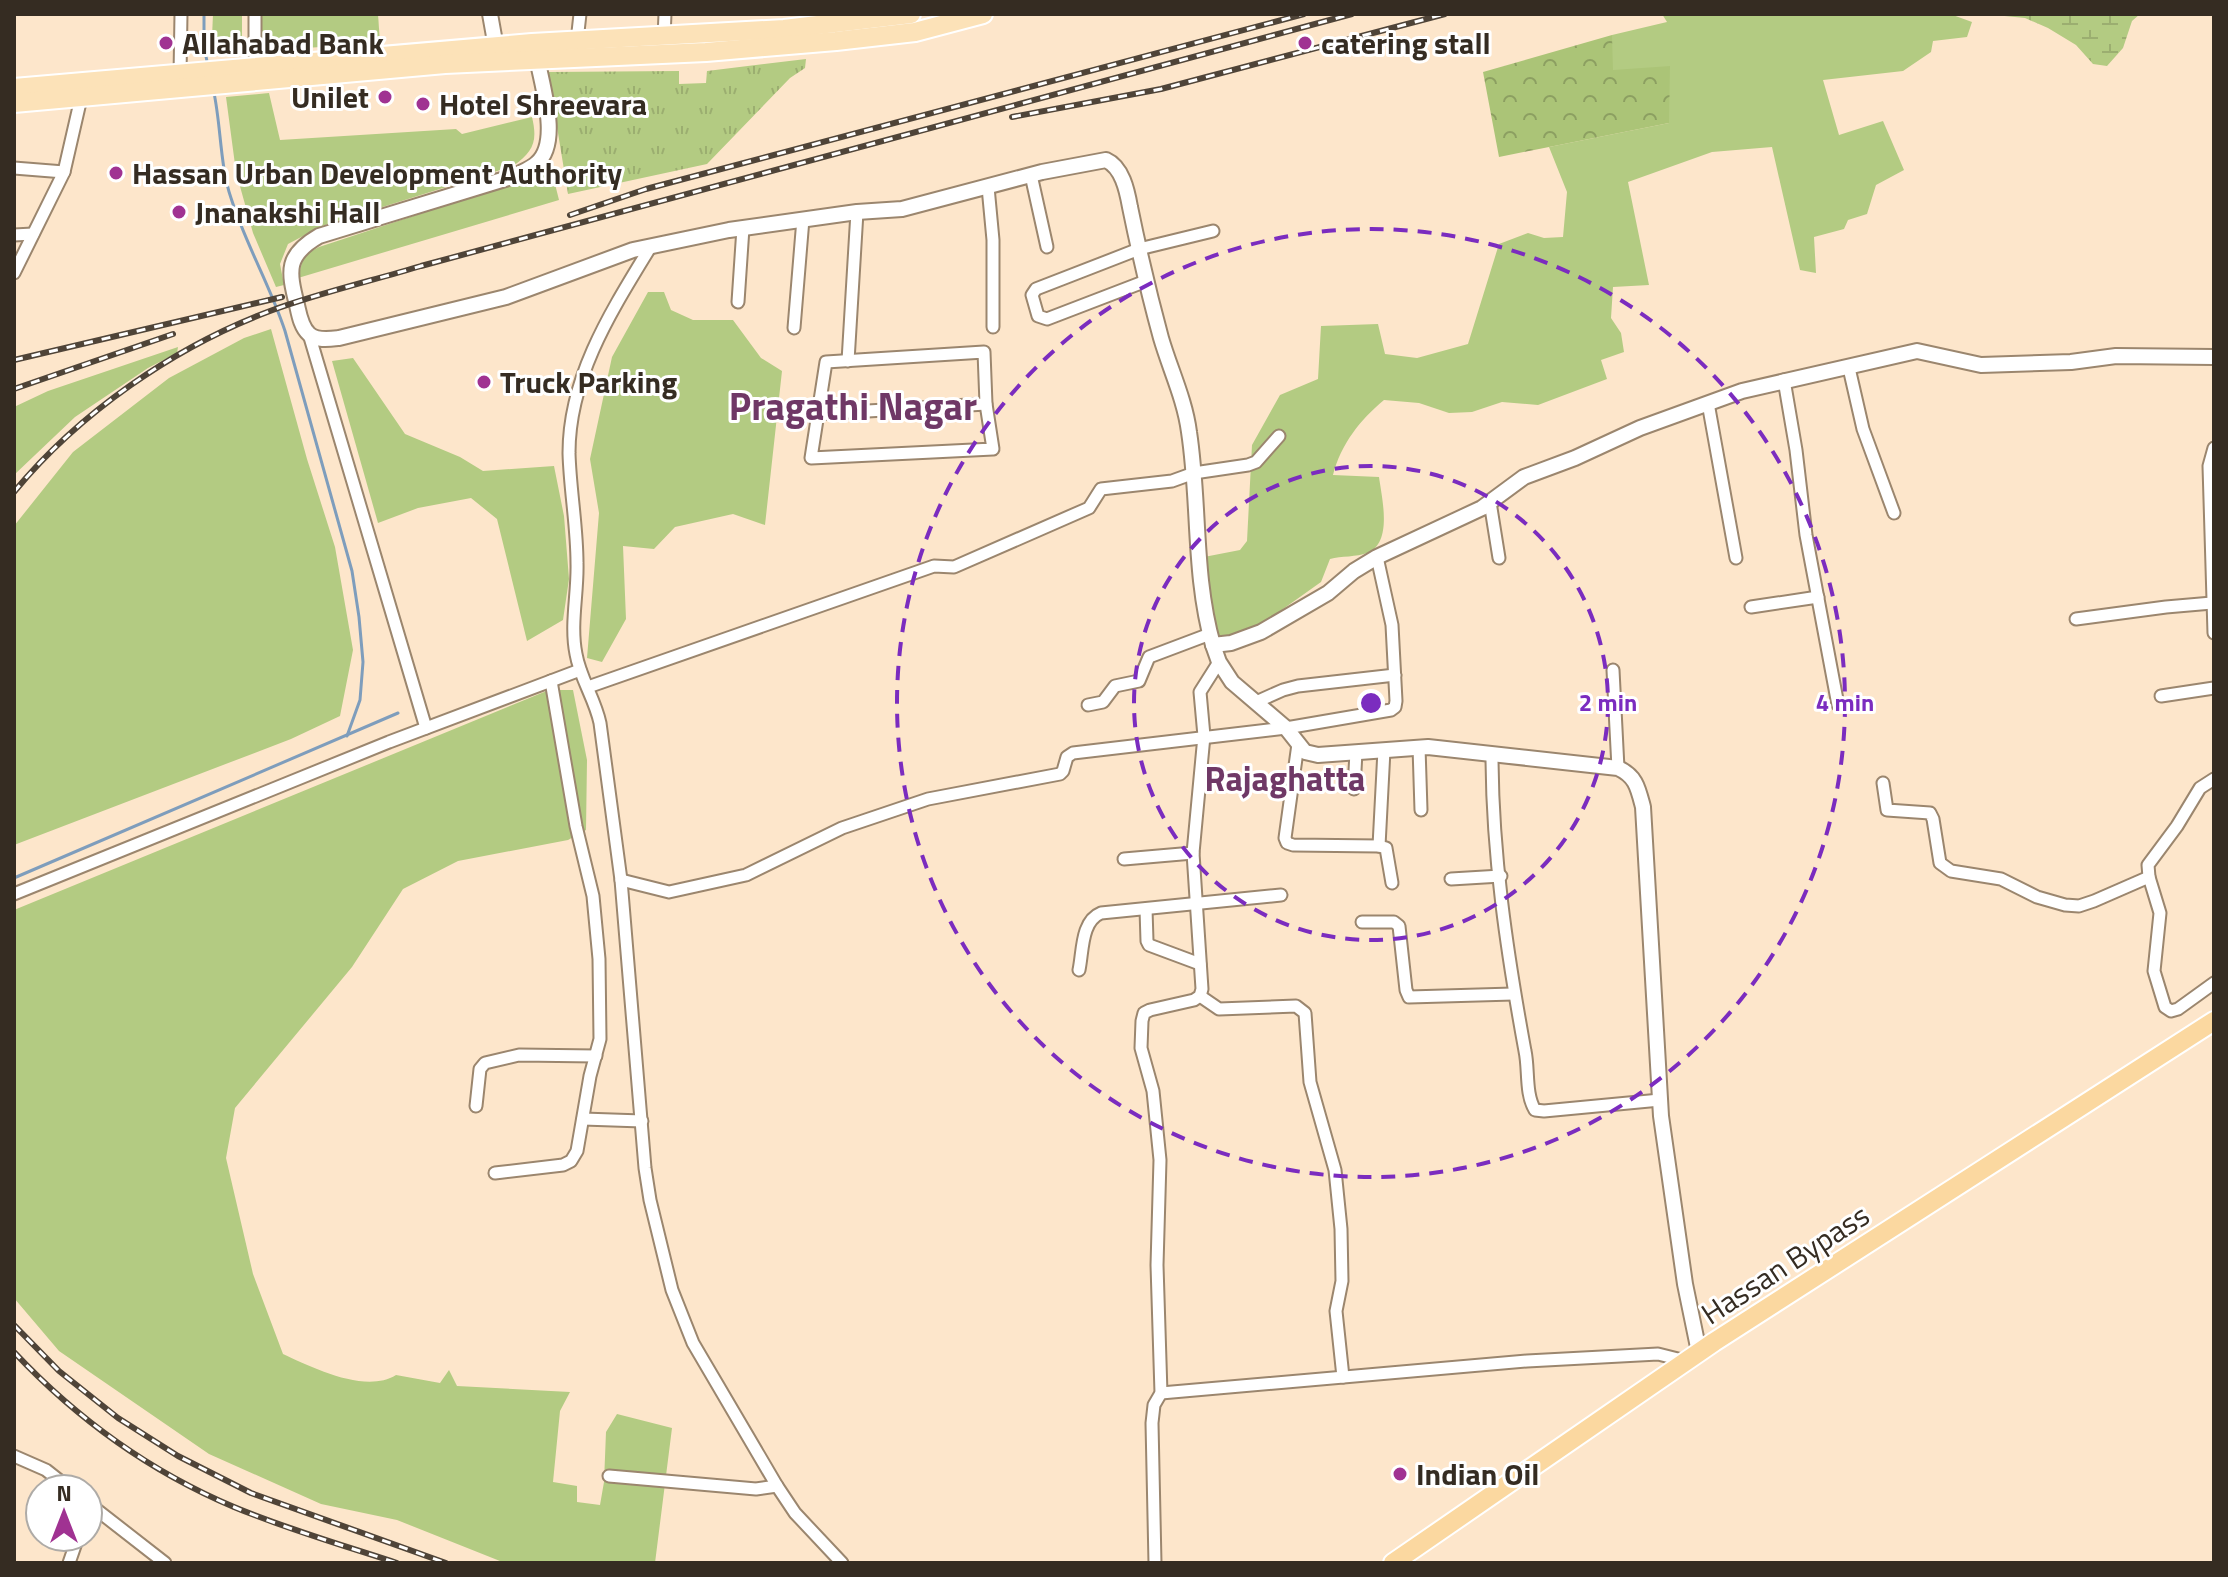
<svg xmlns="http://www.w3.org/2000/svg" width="2228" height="1577" viewBox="0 0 2228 1577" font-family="'Titillium Web',sans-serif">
<defs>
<pattern id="forest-crowns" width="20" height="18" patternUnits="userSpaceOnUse" patternTransform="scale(2)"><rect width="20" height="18" fill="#abc477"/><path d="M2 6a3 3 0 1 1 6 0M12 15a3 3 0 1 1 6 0" fill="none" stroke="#8c9f61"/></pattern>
<pattern id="wetland-marsh" width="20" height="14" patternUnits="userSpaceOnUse" patternTransform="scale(2)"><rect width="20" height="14" fill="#b3cb82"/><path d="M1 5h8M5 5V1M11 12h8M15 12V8" fill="none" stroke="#9bae70"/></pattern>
<pattern id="park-tufts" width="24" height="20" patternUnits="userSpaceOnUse" patternTransform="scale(2)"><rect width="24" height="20" fill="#b3cb82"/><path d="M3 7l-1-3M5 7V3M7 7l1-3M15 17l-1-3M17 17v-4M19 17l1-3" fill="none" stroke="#9bae70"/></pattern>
</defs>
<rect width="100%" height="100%" fill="#fde6cb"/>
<!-- grass -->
<g fill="#b3cb82">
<polygon points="213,14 242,14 242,37 212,37"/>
<polygon points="261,14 378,14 380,43 261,51"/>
<path d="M 1662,14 L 1950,14 L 1972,22 L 1967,37 L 1933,41 L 1931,52 L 1903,71 L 1823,80 L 1839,135 L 1883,121 L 1904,170 L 1876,185 L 1867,214 L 1848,220 L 1844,229 L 1814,237 L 1816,273 L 1800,270 L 1772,147 L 1712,152 L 1628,182 L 1649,285 L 1613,287 L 1611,318 L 1621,333 L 1624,352 L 1601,360 L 1607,379 L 1538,405 L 1502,402 L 1472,412 L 1449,413 L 1419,403 L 1384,400 C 1360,420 1341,444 1333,475 L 1379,477 C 1382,499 1393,543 1367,553 C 1357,557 1341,556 1330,559 L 1321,582 L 1262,624 L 1234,636 L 1216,637 L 1204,585 L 1204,557 L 1240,550 L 1247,541 L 1252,445 L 1280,395 L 1318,379 L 1321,326 L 1378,324 L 1385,354 L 1417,358 L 1468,344 L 1499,244 L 1528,233 L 1544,238 L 1563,237 L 1567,192 L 1549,147 L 1669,123 L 1612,70 L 1612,35 L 1667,22 Z"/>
<path d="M 269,93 L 280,140 L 456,129 L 462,134 L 532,117 C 538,142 533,152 513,166 L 322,226 L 288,244 L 280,264 L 284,285 L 276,287 L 253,233 L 236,172 L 226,97 Z"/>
<polygon points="550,164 559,200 298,278 304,255 319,247 520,181"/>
<polygon points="648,292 664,292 671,310 693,320 733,320 761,358 782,371 765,525 733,514 675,527 654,549 623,546 626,619 602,662 587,658 599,513 590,459 612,357"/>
<polygon points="271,329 307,459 335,547 353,650 340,716 291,739 14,845 14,526 73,452 169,378 244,338"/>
<polygon points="178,347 177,353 148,368 75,417 14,475 14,407 48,391"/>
<polygon points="353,358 405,434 460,457 483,471 554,466 564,516 569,579 563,620 527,641 497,519 471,498 418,508 378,523 332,361"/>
<path d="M 549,690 L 573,690 L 587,760 L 586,830 L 568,840 L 458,861 L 403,889 L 352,967 L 235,1108 L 226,1158 L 253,1274 L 283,1354 C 313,1368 366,1394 396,1375 L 440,1383 L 449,1370 L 457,1386 L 570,1392 L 560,1411 L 553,1482 L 577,1486 L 577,1502 L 600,1505 L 604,1482 L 606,1432 L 617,1414 L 672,1428 L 655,1563 L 505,1563 L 397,1520 L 321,1504 L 209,1454 L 59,1351 L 14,1298 L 14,910 Z"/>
</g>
<!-- forest -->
<polygon fill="url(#forest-crowns)" points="1612,35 1613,70 1670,66 1669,123 1499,157 1483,72"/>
<!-- wetland -->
<polygon fill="url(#wetland-marsh)" points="1984,14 2140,14 2132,21 2123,48 2107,66 2093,64 2076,45 2048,28 2025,18"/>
<!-- park -->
<polygon fill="url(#park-tufts)" points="806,59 805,68 790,78 707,164 568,194 548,72 679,71 679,84 706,83 707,71"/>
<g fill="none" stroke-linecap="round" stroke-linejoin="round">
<!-- stream -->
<g stroke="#7e9dbc" stroke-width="3">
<polyline points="204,14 204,47 208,66"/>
<path d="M 214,93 C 221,126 220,166 231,198 C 246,245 270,285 285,331 L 352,571 L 359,617 L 363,662 L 360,700 L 347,736"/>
<polyline points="14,878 398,713"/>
</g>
<defs>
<g id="minor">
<polyline points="664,37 665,14"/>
<polyline points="577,41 580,14"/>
<polyline points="255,67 255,14"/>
<polyline points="180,75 181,14"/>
<polyline points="14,168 64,172"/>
<polyline points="1031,175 1047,247"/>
<polyline points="988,187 993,240 993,327"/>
<polyline points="14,235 33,234"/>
<path d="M 651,246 C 612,310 569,376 569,453 C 570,490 577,526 577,563 C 578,593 570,624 576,654 C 580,678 595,699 600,723 L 621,880 L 645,1168 L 650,1200 L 672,1290 L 693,1343 L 777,1486 L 795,1513 L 842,1563"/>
<polyline points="14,273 64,172 81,98"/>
<polyline points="1146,281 1047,319 1038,316 1032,295 1036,289 1139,249 1213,231"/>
<polyline points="738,302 743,228"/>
<polyline points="794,328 803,219"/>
<polyline points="309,334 426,728"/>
<polygon points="984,352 986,404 993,449 811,458 826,362"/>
<polyline points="848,361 857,212"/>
<polyline points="1849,368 1863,429 1894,513"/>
<polyline points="1784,380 1796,450 1806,535 1838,705"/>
<polyline points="1708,403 1736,558"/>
<polyline points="817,414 986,404"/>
<polyline points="2214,448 2209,466 2214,633"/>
<polyline points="1490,502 1499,558"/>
<polyline points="1751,607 1818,597"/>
<polyline points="2076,619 2166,607 2212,603"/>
<polyline points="1613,670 1618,768"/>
<polyline points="588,687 934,566 954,567 1089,508 1101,489 1172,481 1194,473 1248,465 1256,462 1279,436"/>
<polyline points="2161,696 2214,688"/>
<polyline points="1256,702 1283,690 1298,686 1395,675"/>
<polyline points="1088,705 1103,702 1115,686 1139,681 1149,657 1210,634"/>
<polyline points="1298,744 1285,838 1287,843 1293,845 1379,846 1384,750"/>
<polyline points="1419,747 1421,810"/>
<path d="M 1492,754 C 1492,853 1507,953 1525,1051 C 1529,1069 1525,1094 1535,1110 L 1544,1111 L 1660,1100"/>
<polyline points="2214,779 2200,788 2177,826 2148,865 2149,877 2160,913 2154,971 2165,1007 2171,1011 2178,1009 2214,983"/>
<polyline points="1883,783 1887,810 1930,813 1933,819 1940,863 1951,871 2001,879 2037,897 2065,905 2079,906 2094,901 2149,877"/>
<polyline points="1354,789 1356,752"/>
<polyline points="1379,846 1386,848 1392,883"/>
<polyline points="1124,859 1193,853"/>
<polyline points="1451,879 1501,876"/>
<polyline points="621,880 669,892 746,875 842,828 928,799 1060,774 1063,771 1067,757 1073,753 1286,728 1391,710 1395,707 1396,701 1392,625 1377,557"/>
<polyline points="14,894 389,742 580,670"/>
<polyline points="1146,909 1147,941 1149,945 1200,964"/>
<polyline points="1362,922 1394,922 1399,926 1406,990 1409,997 1513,994"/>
<path d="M 1079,970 C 1083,951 1081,921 1101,913 L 1281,895"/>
<polyline points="1200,996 1219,1009 1296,1006 1305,1013 1310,1082 1335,1170 1341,1229 1342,1281 1336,1311 1343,1377"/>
<polyline points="476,1106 480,1069 485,1063 519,1055 596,1056"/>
<polyline points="583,1119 642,1121"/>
<polyline points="495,1173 563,1165 571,1161 577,1151 590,1076 600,1039 599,959 593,896 576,826 551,681"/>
<polyline points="1161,1393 1527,1361 1658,1354 1686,1361"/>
<polyline points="14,1456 46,1470 70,1489"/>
<polyline points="609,1476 756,1489 777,1486"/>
<polyline points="88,1503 165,1563"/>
<polyline points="69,1563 78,1537"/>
<polyline points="1155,1563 1152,1423 1154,1405 1161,1393 1157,1265 1160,1160 1153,1091 1141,1048 1142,1021 1144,1013 1150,1010 1194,1000 1200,996 1202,989 1193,853 1204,736 1200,692 1219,662"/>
</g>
<g id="tertiary">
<polyline points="490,14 497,53"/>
<path d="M 536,52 C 540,81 562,141 537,163 C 532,168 522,172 515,176 L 319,236 C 286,255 288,270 297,305 C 299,314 301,327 309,334 C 316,341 330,339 339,338 L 506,297 L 633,250 L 729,230 L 857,212 L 902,209 L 1042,172 L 1106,160 C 1122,167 1127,190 1130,207 C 1139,251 1149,294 1161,338 C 1170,369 1185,400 1189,432 C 1200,504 1193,574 1213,645 L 1231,643 L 1261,632 L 1328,593 L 1354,571 L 1377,557 L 1482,508 L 1524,477 L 1575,458 L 1640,428 L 1742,391 L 1917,351 L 1981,365 L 2071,362 L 2116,356 L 2214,357"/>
<path d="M 1213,645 L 1219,662 L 1232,682 L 1286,728 L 1305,752 L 1318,755 L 1428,747 L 1618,768 C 1636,776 1638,788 1643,807 L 1661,1116 L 1685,1284 L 1699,1352"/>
</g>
<g id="primary">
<polyline points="14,88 532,43 784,29 911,14"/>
<polyline points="14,103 445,64 706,52 836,41 915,32 983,14"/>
</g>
<polyline id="trunk" points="1393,1563 1714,1342 2214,1021"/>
</defs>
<!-- minor casing -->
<use href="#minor" stroke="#9b866e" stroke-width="15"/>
<!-- tertiary casing -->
<use href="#tertiary" stroke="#9b866e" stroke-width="18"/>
<!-- primary casing -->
<use href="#primary" stroke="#fff" stroke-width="22"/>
<!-- trunk casing -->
<use href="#trunk" stroke="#fff" stroke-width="22"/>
<!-- minor -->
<use href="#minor" stroke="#fff" stroke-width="11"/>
<!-- tertiary -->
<use href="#tertiary" stroke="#fff" stroke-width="14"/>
<!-- primary -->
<use href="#primary" stroke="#fce2b8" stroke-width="18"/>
<!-- trunk -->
<use href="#trunk" stroke="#fbd8a0" stroke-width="18"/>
<defs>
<g id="rail">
<polyline points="1012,117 1161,89 1445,14"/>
<polyline points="570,215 646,189 1304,14"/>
<polyline points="14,360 282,297"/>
<polyline points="14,389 173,334"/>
<path d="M 14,492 C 79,413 174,347 270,311 C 319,293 371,281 421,266 L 1352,14"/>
<polyline points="14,1325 59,1371 118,1418 178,1456 251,1493 446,1563"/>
<path d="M 14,1352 C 76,1418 151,1472 234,1507 C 287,1529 342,1545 397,1563"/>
</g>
</defs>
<!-- rail casing -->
<use href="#rail" stroke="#4f4438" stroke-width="6"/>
<!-- rail -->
<use href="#rail" stroke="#fff" stroke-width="3" stroke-dasharray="9" stroke-linecap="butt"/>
</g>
<!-- distance rings -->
<g fill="none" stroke="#7b2cbf" stroke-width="4" stroke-dasharray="14 10">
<circle cx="1371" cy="703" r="237"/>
<circle cx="1371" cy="703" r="474"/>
</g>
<!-- markers -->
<g fill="#a03292" stroke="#fff" stroke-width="3">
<circle cx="166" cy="43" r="8"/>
<circle cx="1305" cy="43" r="8"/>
<circle cx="385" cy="97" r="8"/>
<circle cx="423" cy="104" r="8"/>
<circle cx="116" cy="173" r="8"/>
<circle cx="179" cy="212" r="8"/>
<circle cx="484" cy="382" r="8"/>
<circle cx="1400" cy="1474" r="8"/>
</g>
<g text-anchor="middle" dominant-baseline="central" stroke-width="6" stroke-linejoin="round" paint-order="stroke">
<!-- poi labels -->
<g font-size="30" font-weight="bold" fill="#352c22" stroke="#fff" text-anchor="start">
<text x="182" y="43">Allahabad Bank</text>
<text x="1321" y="43">catering stall</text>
<text x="369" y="97" text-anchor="end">Unilet</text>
<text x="439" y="104">Hotel Shreevara</text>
<text x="132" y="173">Hassan Urban Development Authority</text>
<text x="195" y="212">Jnanakshi Hall</text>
<text x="500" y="382">Truck Parking</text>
<text x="1416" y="1474">Indian Oil</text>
</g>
<!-- street labels -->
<g font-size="30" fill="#352c22" stroke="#fff">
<text transform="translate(1785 1264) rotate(-33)">Hassan Bypass</text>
</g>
<!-- quarter labels -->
<g font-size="34" font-weight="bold" fill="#6f3866" stroke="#fff">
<text x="1285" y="778">Rajaghatta</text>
</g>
<!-- district labels -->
<g font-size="38" font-weight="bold" fill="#6f3866" stroke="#fff">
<text x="853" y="406">Pragathi Nagar</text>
</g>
</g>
<circle cx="1371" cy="703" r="12" fill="#7b2cbf" stroke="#fff" stroke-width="4"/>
<g font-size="24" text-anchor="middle" font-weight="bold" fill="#7b2cbf" stroke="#fff" stroke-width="6" stroke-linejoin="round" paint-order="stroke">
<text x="1608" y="711">2 min</text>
<text x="1845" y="711">4 min</text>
</g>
<!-- border -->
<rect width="2228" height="1577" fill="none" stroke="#352c22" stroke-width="32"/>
<!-- north arrow -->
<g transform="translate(64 1513)"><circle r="38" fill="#ffffff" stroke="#aeaba7" stroke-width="2"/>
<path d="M0-6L14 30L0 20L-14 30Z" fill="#a03292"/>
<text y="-12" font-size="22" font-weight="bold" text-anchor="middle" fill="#352c22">N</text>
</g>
</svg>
